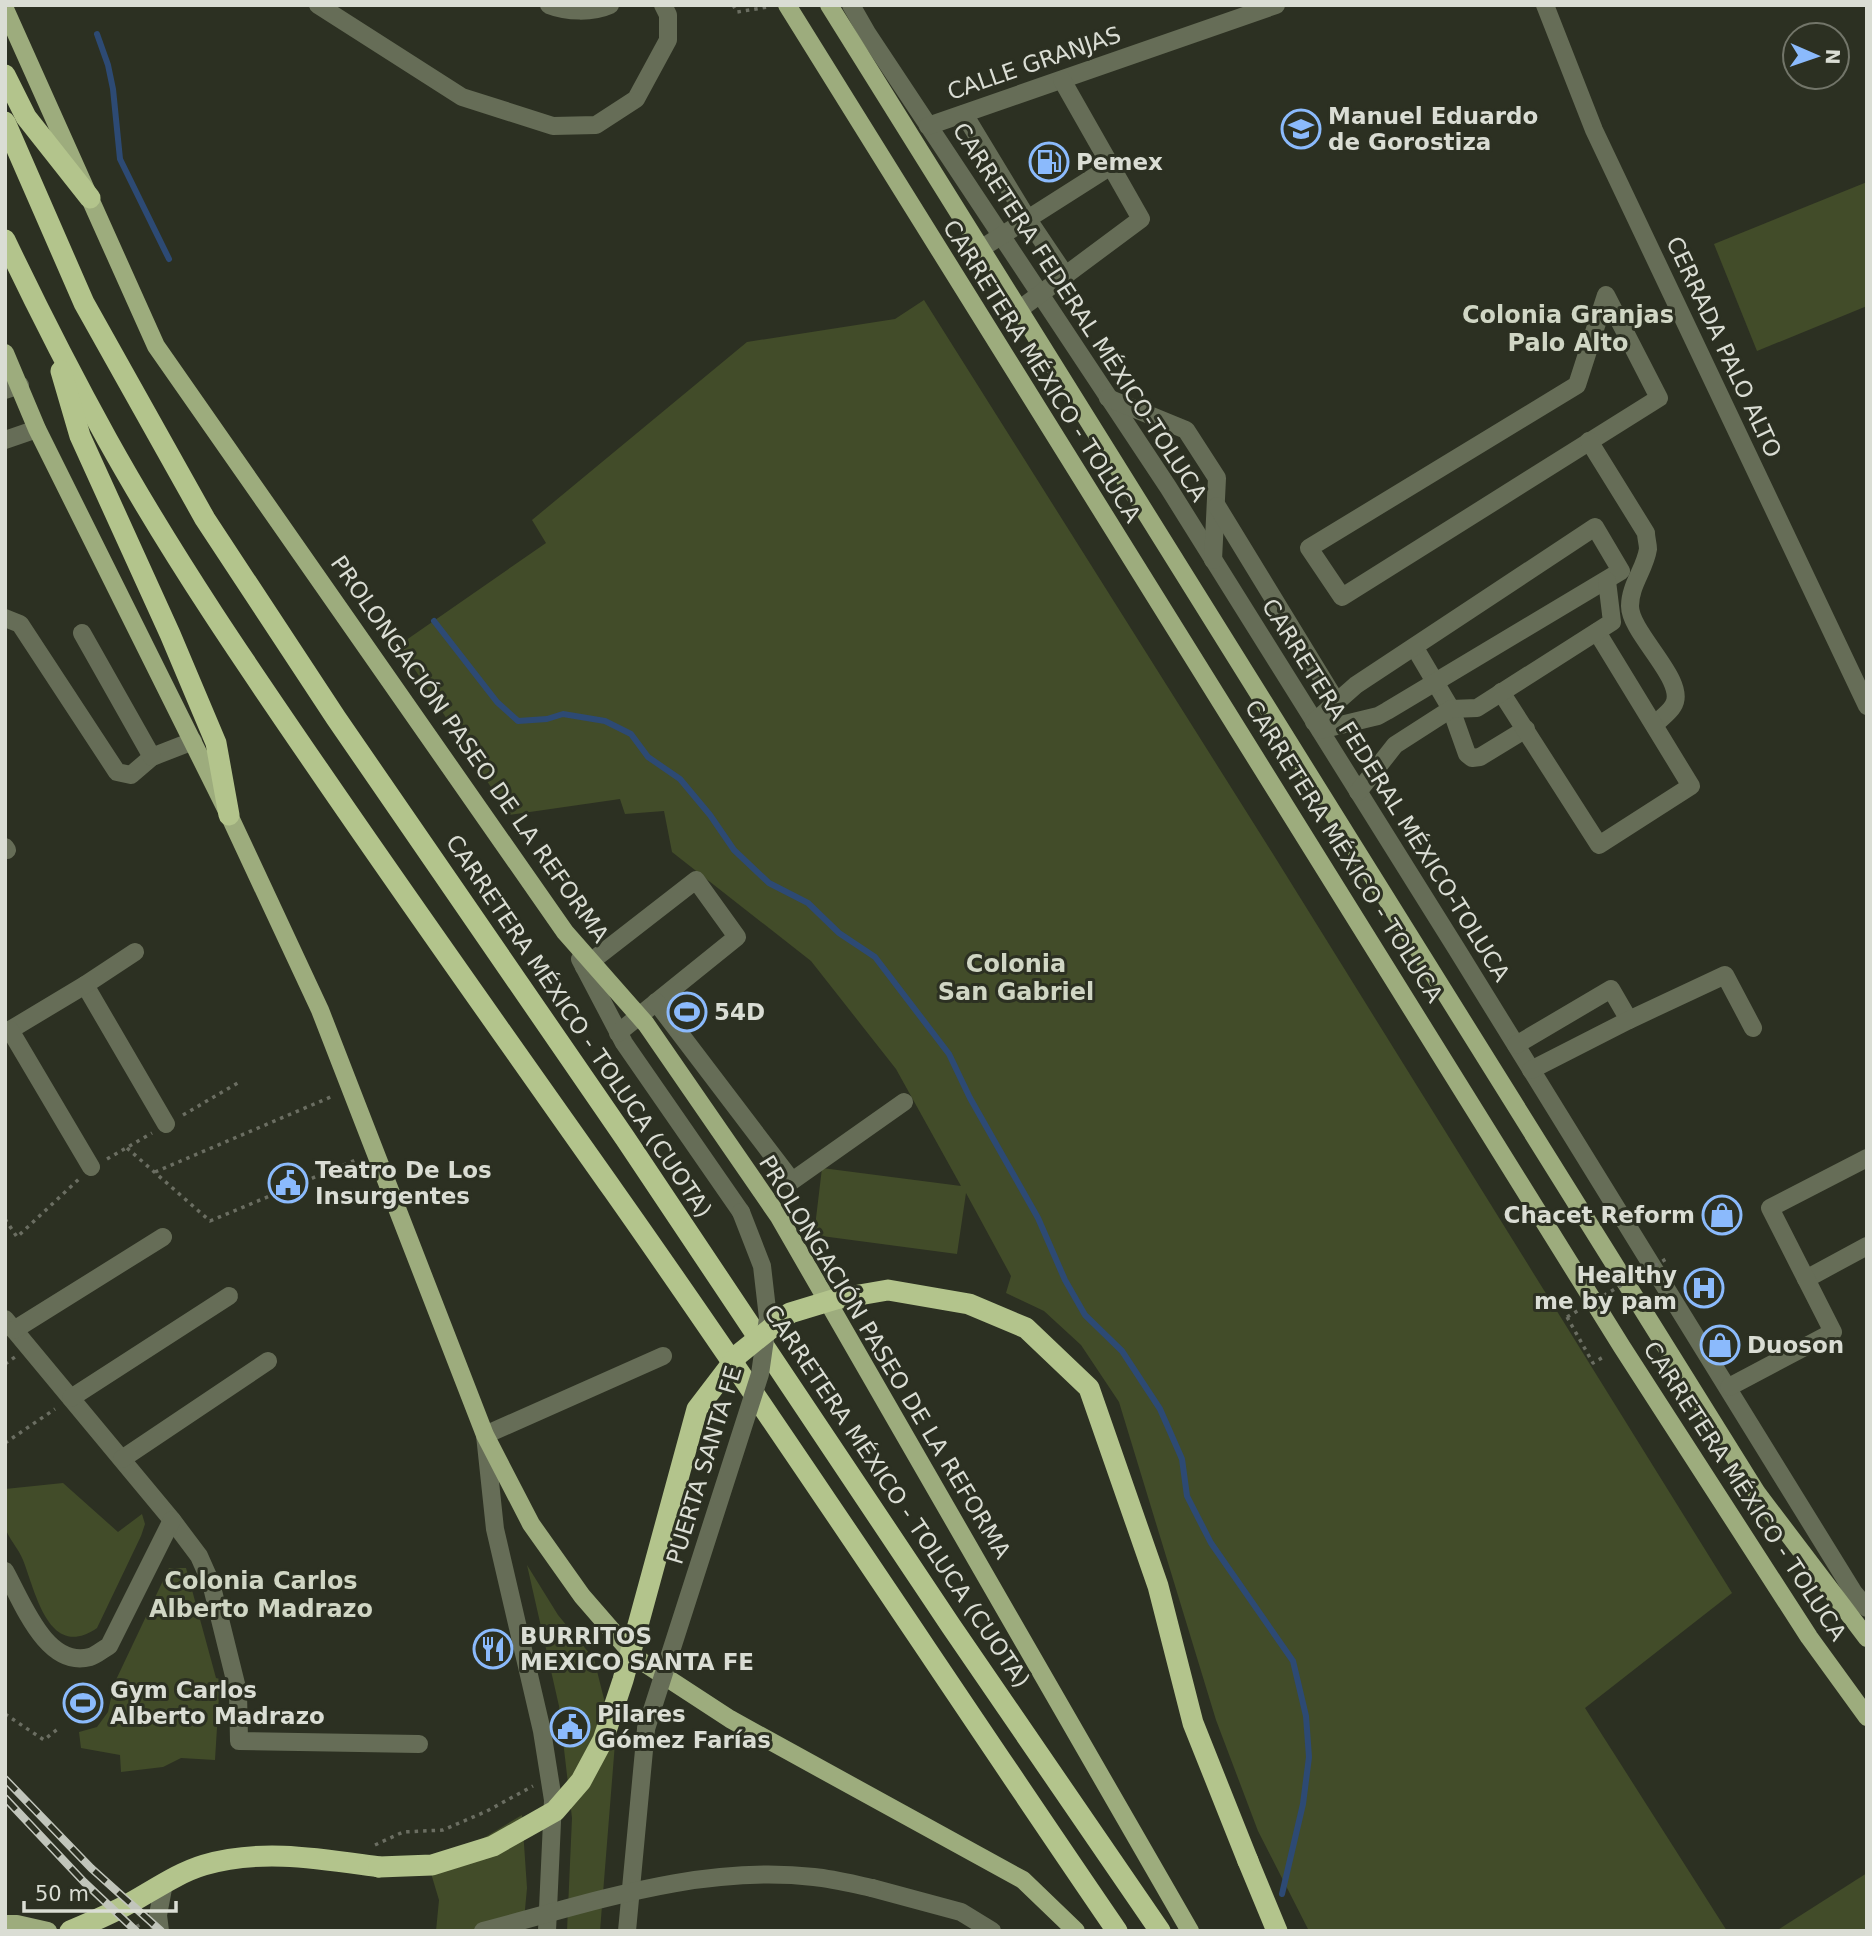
<svg xmlns="http://www.w3.org/2000/svg" width="1872" height="1936" viewBox="0 0 1872 1936" font-family="'DejaVu Sans',sans-serif">
<rect width="100%" height="100%" fill="#2c3022"/>
<!-- green -->
<g fill="#424c29">
<polygon points="1867,182 1867,306 1757,351 1714,244"/>
<polygon points="924,300 1273,854 1732,1593 1585,1708 1727,1931 1309,1931 1258,1831 1216,1720 1119,1402 1081,1345 1044,1311 1006,1293 1011,1276 966,1193 957,1254 814,1235 822,1168 961,1186 896,1069 811,961 672,852 664,811 625,814 620,799 509,815 399,645 546,543 532,520 747,342 895,319"/>
<path d="M 63,1483 L 118,1532 L 142,1514 L 145,1524 L 141,1536 L 97,1628 C 49,1661 36,1593 23,1560 C 19,1549 8,1538 5,1527 C 3,1516 5,1501 5,1489 Z"/>
<polygon points="527,1565 558,1615 594,1659 615,1743 600,1931 567,1931 572,1818 559,1706"/>
<polygon points="169,1568 186,1568 216,1678 220,1679 215,1760 181,1758 163,1767 121,1772 120,1755 81,1748 79,1732 97,1727 108,1712 114,1684"/>
<polygon points="522,1815 527,1888 523,1931 436,1931 439,1900 430,1870"/>
<polygon points="1867,1873 1867,1931 1776,1931"/>
</g>
<g fill="none" stroke-linecap="round" stroke-linejoin="round">
<!-- stream -->
<g stroke="#2d4a74" stroke-width="6">
<polyline points="97,34 108,65 113,89 120,159 169,259"/>
<polyline points="434,621 497,702 518,721 547,719 563,714 605,721 631,734 648,757 680,779 710,815 734,850 769,883 808,903 839,933 875,957 949,1054 970,1098 1038,1218 1065,1280 1085,1315 1122,1351 1160,1409 1182,1459 1187,1496 1211,1543 1293,1661 1306,1716 1309,1757 1303,1804 1282,1894"/>
</g>
<!-- path -->
<g stroke="#6b6e62" stroke-width="3.5" stroke-dasharray="3.5 5" stroke-linecap="butt">
<polyline points="733,5 737,12 768,7"/>
<polyline points="183,1115 241,1081"/>
<polyline points="127,1148 210,1221 358,1159"/>
<polyline points="107,1159 152,1133"/>
<polyline points="155,1172 333,1096"/>
<polyline points="5,1219 17,1237 79,1179"/>
<polyline points="1567,1317 1593,1363 1605,1356"/>
<polyline points="5,1364 15,1357"/>
<polyline points="5,1443 55,1409"/>
<polyline points="5,1714 44,1740 60,1727"/>
<polyline points="375,1845 403,1832 443,1830 487,1811 533,1786"/>
<polyline points="129,1931 141,1924"/>
</g>
<!-- minor -->
<g stroke="#666d57" stroke-width="18">
<polyline points="318,5 462,97 553,126 596,125 636,99 668,40 668,15 663,5"/>
<path d="M 549,5 C 567,12 592,13 610,5"/>
<polyline points="851,5 867,33 1168,487 1456,948 1854,1593 1867,1608"/>
<polyline points="1545,5 1594,130 1867,706"/>
<polyline points="964,114 1027,218 1066,276"/>
<polyline points="928,126 1276,5"/>
<polyline points="982,248 1111,166"/>
<polygon points="1606,295 1659,398 1342,597 1309,548 1577,385"/>
<polyline points="1020,309 1141,219 1062,80"/>
<polyline points="5,390 20,385"/>
<polyline points="1108,398 1186,430 1217,478 1213,560"/>
<polyline points="5,440 37,429"/>
<path d="M 1589,441 L 1646,533 C 1646,538 1648,544 1648,549 C 1645,569 1630,585 1630,606 C 1630,634 1689,682 1673,706 C 1669,713 1660,719 1654,725"/>
<polyline points="1217,506 1336,701"/>
<polyline points="5,618 20,624 117,772 131,775 152,757 193,741"/>
<polyline points="82,633 152,757"/>
<polyline points="1415,648 1451,709 1467,754 1472,758 1480,757 1526,729"/>
<polyline points="1501,692 1599,845 1691,786 1597,632"/>
<polyline points="1314,722 1356,685 1595,527 1621,571 1387,711 1378,716 1320,730"/>
<polyline points="1358,792 1395,745 1451,709 1477,708 1612,622 1607,581"/>
<polyline points="5,847 7,850"/>
<polyline points="580,959 624,1043 741,1212"/>
<polyline points="584,967 696,880 737,937 618,1033"/>
<polyline points="85,985 166,1124"/>
<polyline points="656,1002 792,1181 904,1102"/>
<polyline points="5,1030 10,1030 85,985 135,952"/>
<polyline points="10,1030 91,1167"/>
<polyline points="1516,1045 1611,989 1629,1020"/>
<polyline points="1531,1070 1629,1020 1725,975 1753,1028"/>
<polyline points="1806,1279 1867,1246"/>
<polyline points="5,1319 172,1520 199,1556 211,1583 238,1692 239,1741 419,1744"/>
<polyline points="14,1330 163,1237"/>
<polyline points="1729,1387 1833,1332 1770,1208 1867,1158"/>
<polyline points="71,1398 229,1296"/>
<polyline points="122,1459 268,1361"/>
<path d="M 5,1571 C 22,1601 46,1669 90,1657 C 97,1655 103,1649 109,1646 L 172,1520"/>
<polyline points="872,1888 961,1912 992,1931"/>
<polyline points="160,1931 158,1915 164,1883"/>
<polyline points="547,1931 553,1800 542,1731 495,1529 485,1435 663,1356"/>
<polyline points="627,1931 646,1729"/>
</g>
<!-- major -->
<g stroke="#9dac7d" stroke-width="18">
<polyline points="787,5 1622,1347 1809,1637 1867,1717"/>
<polyline points="829,5 1757,1493 1867,1638"/>
<polyline points="5,9 156,346 565,932 646,1024 779,1217 1190,1931"/>
<polyline points="5,353 37,429 229,815 320,1010 485,1435 531,1524 582,1596 635,1657 730,1719 1023,1880 1076,1931"/>
<polyline points="5,1924 17,1924 48,1931"/>
</g>
<!-- highway -->
<g stroke="#b3c48c" stroke-width="21">
<polyline points="5,75 26,117 90,198"/>
<polyline points="5,122 84,303 205,519 336,718 625,1138 951,1626 1160,1931"/>
<path d="M 5,240 C 37,307 71,374 107,439 C 173,558 250,670 327,782 C 421,919 517,1054 613,1190 C 785,1434 948,1684 1117,1931"/>
<polyline points="61,371 80,436 170,634 216,743 229,815"/>
<polyline points="1248,1861 1277,1931"/>
<path d="M 70,1931 C 87,1924 103,1917 119,1909 C 147,1895 174,1874 204,1865 C 262,1848 321,1859 379,1867"/>
</g>
<defs>
<g id="rail">
<polyline points="5,1779 91,1868 161,1931"/>
<polyline points="5,1798 84,1882 136,1931"/>
</g>
</defs>
<!-- rail casing -->
<use href="#rail" stroke="#c1c5bb" stroke-width="8"/>
<!-- rail -->
<use href="#rail" stroke="#2c3022" stroke-width="5" stroke-dasharray="16" stroke-linecap="butt"/>
<!-- path-bridge -->
<polyline stroke="#6b6e62" stroke-width="3.5" stroke-dasharray="3.5 5" stroke-linecap="butt" points="1567,1317 1666,1259"/>
<!-- minor-bridge -->
<g stroke="#666d57" stroke-width="18">
<polyline points="646,1729 760,1374 768,1318 762,1266 741,1212"/>
<path d="M 483,1931 C 591,1903 701,1864 814,1877 C 834,1879 853,1884 872,1888"/>
</g>
<!-- highway-bridge -->
<polyline stroke="#b3c48c" stroke-width="21" points="379,1867 432,1865 493,1846 555,1811 581,1781 603,1740 623,1680 697,1409 739,1354 790,1313 836,1299 888,1290 969,1304 1026,1328 1089,1388 1158,1586 1193,1723 1248,1861"/>
</g>
<!-- icons -->
<defs>
<symbol id="school-ring" viewBox="-11 -11 22 22"><circle r="9.5" fill="#2c3022" stroke="#8bbafc" stroke-width="1.5"/><path d="M0-5L7-2L0 1L-7-2ZM-4 1L0 2.5L4 1V4Q0 6-4 4Z" fill="#8bbafc"/></symbol>
<symbol id="fuel-ring" viewBox="-11 -11 22 22"><circle r="9.5" fill="#2c3022" stroke="#8bbafc" stroke-width="1.5"/><path d="M-5.5-6h7V0h2V4h1.3V-2.5L3-4.5l.8-.8L6-3V5H2.5V1h-1V6h-7ZM-4.2-4.7v3.2H.2V-4.7Z" fill="#8bbafc"/></symbol>
<symbol id="stadium-ring" viewBox="-11 -11 22 22"><circle r="9.5" fill="#2c3022" stroke="#8bbafc" stroke-width="1.5"/><path d="M0-5a6.5 5 0 1 0 0 10a6.5 5 0 1 0 0-10ZM-3.5-1.8h7v3.6h-7Z" fill="#8bbafc"/></symbol>
<symbol id="civic-ring" viewBox="-11 -11 22 22"><circle r="9.5" fill="#2c3022" stroke="#8bbafc" stroke-width="1.5"/><path d="M-.6-6.5H3V-4.5H.6V-3L4-1V1h2V6H-6V1h2V-1L-.6-3ZM-1.2 2.5V6h2.4V2.5Z" fill="#8bbafc"/></symbol>
<symbol id="shop-ring" viewBox="-11 -11 22 22"><circle r="9.5" fill="#2c3022" stroke="#8bbafc" stroke-width="1.5"/><path d="M-5-2.5h2.3a2.7 3.5 0 0 1 5.4 0H5L5.5 6h-11ZM-1.5-2.5h3a1.5 2.3 0 0 0-3 0Z" fill="#8bbafc"/></symbol>
<symbol id="hospital-ring" viewBox="-11 -11 22 22"><circle r="9.5" fill="#2c3022" stroke="#8bbafc" stroke-width="1.5"/><path d="M-5-5h3v3.5h4V-5h3V5h-3V1.5h-4V5h-3Z" fill="#8bbafc"/></symbol>
<symbol id="restaurant-ring" viewBox="-11 -11 22 22"><circle r="9.5" fill="#2c3022" stroke="#8bbafc" stroke-width="1.5"/><path d="M-5-6h1v4h1v-4h1v4h1v-4h1v5L-1.5 .5V6h-2V.5L-5-1ZM5-6V6H3V1.5H1.5Q1.5-4 5-6Z" fill="#8bbafc"/></symbol>
</defs>
<g fill-rule="evenodd">
<use href="#school-ring" x="1279" y="107" width="44" height="44"/>
<use href="#fuel-ring" x="1027" y="140" width="44" height="44"/>
<use href="#stadium-ring" x="665" y="990" width="44" height="44"/>
<use href="#civic-ring" x="266" y="1161" width="44" height="44"/>
<use href="#shop-ring" x="1700" y="1193" width="44" height="44"/>
<use href="#hospital-ring" x="1682" y="1266" width="44" height="44"/>
<use href="#shop-ring" x="1698" y="1323" width="44" height="44"/>
<use href="#restaurant-ring" x="471" y="1627" width="44" height="44"/>
<use href="#stadium-ring" x="61" y="1681" width="44" height="44"/>
<use href="#civic-ring" x="548" y="1705" width="44" height="44"/>
</g>
<g text-anchor="middle" dominant-baseline="central" stroke-width="6" stroke-linejoin="round" paint-order="stroke">
<!-- street labels -->
<g font-size="23" fill="#daddd4" stroke="#2c3022">
<text transform="translate(1034 63) rotate(-19)">CALLE GRANJAS</text>
<text transform="translate(1080 312) rotate(57)">CARRETERA FEDERAL MÉXICO-TOLUCA</text>
<text transform="translate(1724 347) rotate(65)">CERRADA PALO ALTO</text>
<text transform="translate(1042 371) rotate(58)">CARRETERA MÉXICO - TOLUCA</text>
<text transform="translate(470 749) rotate(55)">PROLONGACIÓN PASEO DE LA REFORMA</text>
<text transform="translate(1386 790) rotate(58)">CARRETERA FEDERAL MÉXICO-TOLUCA</text>
<text transform="translate(1344 851) rotate(58)">CARRETERA MÉXICO - TOLUCA</text>
<text transform="translate(579 1026) rotate(56)">CARRETERA MÉXICO - TOLUCA (CUOTA)</text>
<text transform="translate(885 1357) rotate(59)">PROLONGACIÓN PASEO DE LA REFORMA</text>
<text transform="translate(704 1465) rotate(-73)">PUERTA SANTA FE</text>
<text transform="translate(1745 1491) rotate(57)">CARRETERA MÉXICO - TOLUCA</text>
<text transform="translate(897 1496) rotate(56)">CARRETERA MÉXICO - TOLUCA (CUOTA)</text>
</g>
<!-- poi labels -->
<g font-size="23" font-weight="bold" fill="#daddd4" stroke="#2c3022" text-anchor="start">
<text x="1328" y="116">Manuel Eduardo<tspan x="1328" dy="26">de Gorostiza</tspan></text>
<text x="1076" y="162">Pemex</text>
<text x="714" y="1012">54D</text>
<text x="315" y="1170">Teatro De Los<tspan x="315" dy="26">Insurgentes</tspan></text>
<text x="1695" y="1215" text-anchor="end">Chacet Reform</text>
<text x="1677" y="1275" text-anchor="end">Healthy<tspan x="1677" dy="26">me by pam</tspan></text>
<text x="1747" y="1345">Duoson</text>
<text x="520" y="1636">BURRITOS<tspan x="520" dy="26">MEXICO SANTA FE</tspan></text>
<text x="110" y="1690">Gym Carlos<tspan x="110" dy="26">Alberto Madrazo</tspan></text>
<text x="597" y="1714">Pilares<tspan x="597" dy="26">Gómez Farías</tspan></text>
</g>
<!-- neighbourhood labels -->
<g font-size="24" font-weight="bold" fill="#d0d6c4" stroke="#2c3022">
<text x="1568" y="315">Colonia Granjas<tspan x="1568" dy="28">Palo Alto</tspan></text>
<text x="1016" y="964">Colonia<tspan x="1016" dy="28">San Gabriel</tspan></text>
<text x="261" y="1581">Colonia Carlos<tspan x="261" dy="28">Alberto Madrazo</tspan></text>
</g>
</g>
<!-- border -->
<rect width="1872" height="1936" fill="none" stroke="#daddd4" stroke-width="14"/>
<!-- north arrow -->
<g transform="translate(1816 56) rotate(92)"><circle r="33" fill="#2c3022" stroke="#727569" stroke-width="2"/>
<path d="M0-5L12 26L0 18L-12 26Z" fill="#8bbafc"/>
<text y="-10" font-size="19" font-weight="bold" text-anchor="middle" fill="#daddd4">N</text>
</g>
<!-- scale -->
<path d="M24 1901v10h152v-10" fill="none" stroke="#daddd4" stroke-width="3.5"/>
<text x="35" y="1901" font-size="21" fill="#daddd4" stroke="#2c3022" stroke-width="5" paint-order="stroke">50 m</text>
</svg>
